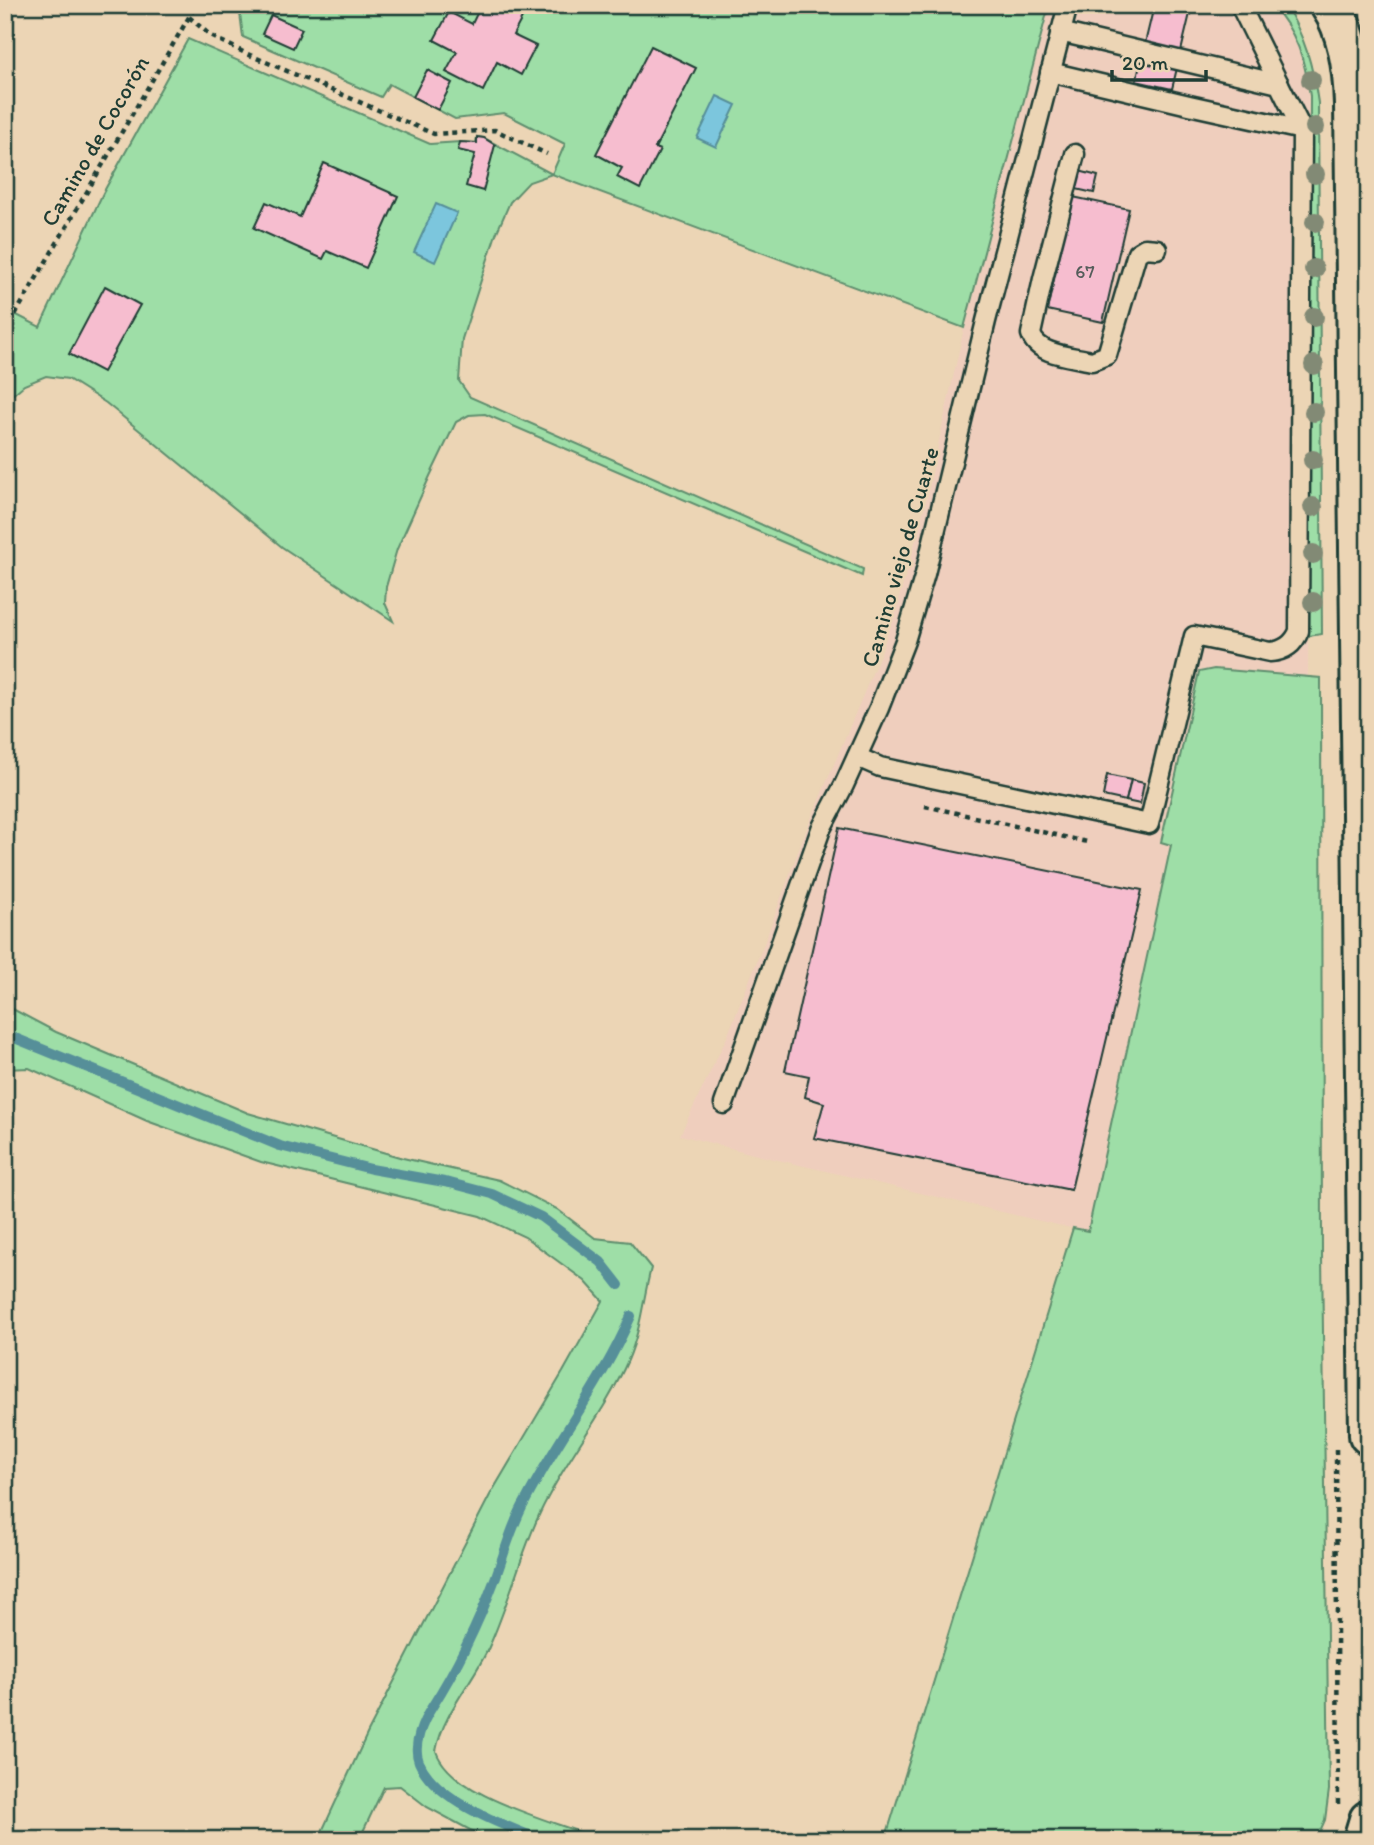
<svg xmlns="http://www.w3.org/2000/svg" width="1374" height="1845" viewBox="0 0 1374 1845" font-family="Itim,sans-serif">
<rect width="100%" height="100%" fill="#ecd5b5"/>
<filter id="ink" filterUnits="userSpaceOnUse"><feTurbulence type="fractalNoise" baseFrequency=".0143" numOctaves="2"/><feDisplacementMap in="SourceGraphic" scale="14" xChannelSelector="R" yChannelSelector="G"/><feConvolveMatrix kernelMatrix="1 2 1 2 8 2 1 2 1" color-interpolation-filters="sRGB"/></filter>
<g filter="url(#ink)">
<!-- built -->
<polygon fill="#efcebd" points="1049,5 1272,5 1278,12 1295,39 1306,67 1311,122 1308,677 1214,669 1199,672 1161,842 1172,844 1088,1232 761,1156 680,1135 727,1037 767,936 803,838 882,650 908,569 926,500 964,328"/>
<!-- green -->
<g fill="#9edea7" stroke="#5e8e6e" stroke-width="2">
<polygon points="239,5 1049,5 964,328 552,174 529,182 510,202 496,234 462,339 459,381 470,397 863,569 862,576 485,414 469,415 456,422 430,476 397,549 386,587 385,603 393,621 282,547 106,403 68,379 46,376 24,385 5,401 5,309 40,327 103,193 188,39 430,144 460,142 476,143 477,137 484,138 552,174 565,144 504,113 455,119 389,84 381,97 243,37"/>
<path d="M 1272,5 L 1285,5 C 1305,36 1313,67 1318,103 L 1322,634 L 1308,636 L 1310,96 C 1305,61 1297,32 1272,5 Z"/>
<polygon points="1214,669 1321,678 1322,1255 1329,1790 1325,1820 1316,1840 885,1840 1073,1228 1088,1231 1171,845 1161,842 1199,672"/>
<path d="M 5,1005 L 56,1032 L 248,1113 L 403,1158 L 499,1180 L 557,1209 L 595,1238 L 630,1242 L 651,1268 C 643,1299 641,1330 628,1360 C 604,1415 565,1459 540,1513 C 520,1556 509,1603 489,1647 C 473,1682 443,1713 436,1751 C 452,1798 557,1821 600,1840 L 497,1840 L 470,1830 L 427,1807 L 400,1786 L 384,1787 L 359,1840 L 318,1840 L 368,1732 L 490,1495 L 563,1372 L 603,1301 L 585,1281 L 525,1237 L 480,1216 L 261,1162 L 147,1121 L 29,1068 L 5,1069 Z"/>
</g>
<!-- water -->
<g fill="#7cc6dd" stroke="#578f99" stroke-width="2">
<polygon points="717,96 736,105 716,147 697,138"/>
<polygon points="436,204 457,213 435,262 414,252"/>
</g>
<g fill="none" stroke-linecap="round" stroke-linejoin="round">
<!-- stream -->
<g stroke="#578f99" stroke-width="10">
<polyline points="5,1034 280,1146 371,1169 450,1183 492,1194 541,1217 601,1262 619,1285"/>
<path d="M 541,1840 C 503,1825 436,1801 419,1762 C 412,1745 423,1721 432,1707 C 458,1666 478,1624 495,1579 C 505,1552 512,1524 526,1500 C 559,1437 603,1381 631,1316"/>
</g>
</g>
<!-- building -->
<g fill="#f6bdcf" stroke="#1f3d34" stroke-width="2">
<polygon points="481,5 529,5 513,35 536,46 521,75 497,62 483,91 446,72 457,52 434,40 449,12 472,24"/>
<polygon points="1135,5 1192,5 1172,89 1136,81 1153,10"/>
<polygon points="271,15 302,29 293,48 262,34"/>
<polygon points="651,46 696,68 655,148 660,150 640,189 617,177 622,168 596,154"/>
<polygon points="427,70 452,83 438,110 413,97"/>
<polygon points="477,137 484,138 495,145 483,191 466,186 475,154 458,150 460,142 477,143"/>
<polygon points="324,163 398,196 366,268 327,251 323,259 254,228 266,202 300,217"/>
<polygon points="1079,171 1098,176 1094,193 1076,189"/>
<polygon points="1073,197 1129,209 1103,322 1047,310"/>
<polygon points="105,286 140,305 103,372 69,354"/>
<polygon points="1107,775 1131,780 1126,801 1103,796"/>
<polygon points="1131,780 1144,783 1140,804 1126,801"/>
<polygon points="839,828 1142,890 1071,1190 814,1138 824,1103 805,1097 809,1076 785,1071"/>
</g>
<g fill="none" stroke-linecap="round" stroke-linejoin="round">
<defs>
<g id="lane">
<polyline points="1240,5 1279,84"/>
<polyline points="1050,72 1189,105 1302,130"/>
<path d="M 1075,154 L 1043,279 L 1031,334 C 1037,354 1068,356 1087,360 L 1092,361 L 1107,355 L 1137,253 L 1145,248 L 1157,249"/>
<path d="M 857,757 L 880,767 L 1149,824 L 1194,636 L 1270,652 C 1284,651 1294,644 1299,631 L 1302,130 L 1279,84 L 1060,32"/>
<polyline points="724,1104 821,829 844,785 879,708 905,641 925,574 986,321 1068,5"/>
</g>
<g id="highway">
<path d="M 1330,5 C 1349,33 1353,71 1354,104 L 1369,1435"/>
<polyline points="1363,1840 1369,1820"/>
</g>
</defs>
<!-- lane casing -->
<use href="#lane" stroke="#1f3d34" stroke-width="23"/>
<!-- highway casing -->
<use href="#highway" stroke="#1f3d34" stroke-width="44"/>
<!-- path -->
<g stroke="#1f3d34" stroke-width="4.5" stroke-dasharray="5 5" stroke-linecap="butt">
<polyline points="189,17 211,36 245,53 434,134 495,130 547,154"/>
<polyline points="5,332 196,5"/>
<polyline points="925,806 1087,842"/>
<polyline points="1336,1449 1338,1804"/>
</g>
<!-- lane -->
<use href="#lane" stroke="#ecd5b5" stroke-width="18"/>
<!-- highway -->
<use href="#highway" stroke="#ecd5b5" stroke-width="38"/>
</g>
<!-- trees -->
<g fill="#828a75">
<circle cx="1311" cy="80" r="10"/>
<circle cx="1315" cy="127" r="10"/>
<circle cx="1315" cy="174" r="10"/>
<circle cx="1315" cy="222" r="10"/>
<circle cx="1314" cy="269" r="10"/>
<circle cx="1314" cy="317" r="10"/>
<circle cx="1314" cy="365" r="10"/>
<circle cx="1314" cy="412" r="10"/>
<circle cx="1313" cy="460" r="10"/>
<circle cx="1313" cy="507" r="10"/>
<circle cx="1313" cy="554" r="10"/>
<circle cx="1313" cy="602" r="10"/>
</g>
</g>
<g text-anchor="middle" dominant-baseline="central" stroke-width="5" stroke-linejoin="round" paint-order="stroke">
<!-- number labels -->
<g font-size="19" fill="#555d5b">
<text x="1085" y="271">67</text>
</g>
<!-- street labels -->
<g font-size="23" fill="#1f3d34" stroke="#ecd5b5">
<text transform="translate(95 141) rotate(-60)">Camino de Cocorón</text>
<text transform="translate(900 557) rotate(-74)">Camino viejo de Cuarte</text>
</g>
</g>
<!-- margin -->
<rect width="1374" height="1845" fill="none" stroke="#ecd5b5" stroke-width="28"/>
<rect x="14" y="14" width="1346" height="1817" fill="none" stroke="#1f3d34" stroke-width="2.5" filter="url(#ink)"/>
<!-- scale -->
<path d="M1112 70v10h94v-10" fill="none" stroke="#1f3d34" stroke-width="3.5"/>
<text x="1122" y="70" font-size="21" fill="#1f3d34" stroke="#ecd5b5" stroke-width="5" paint-order="stroke">20 m</text>
</svg>
